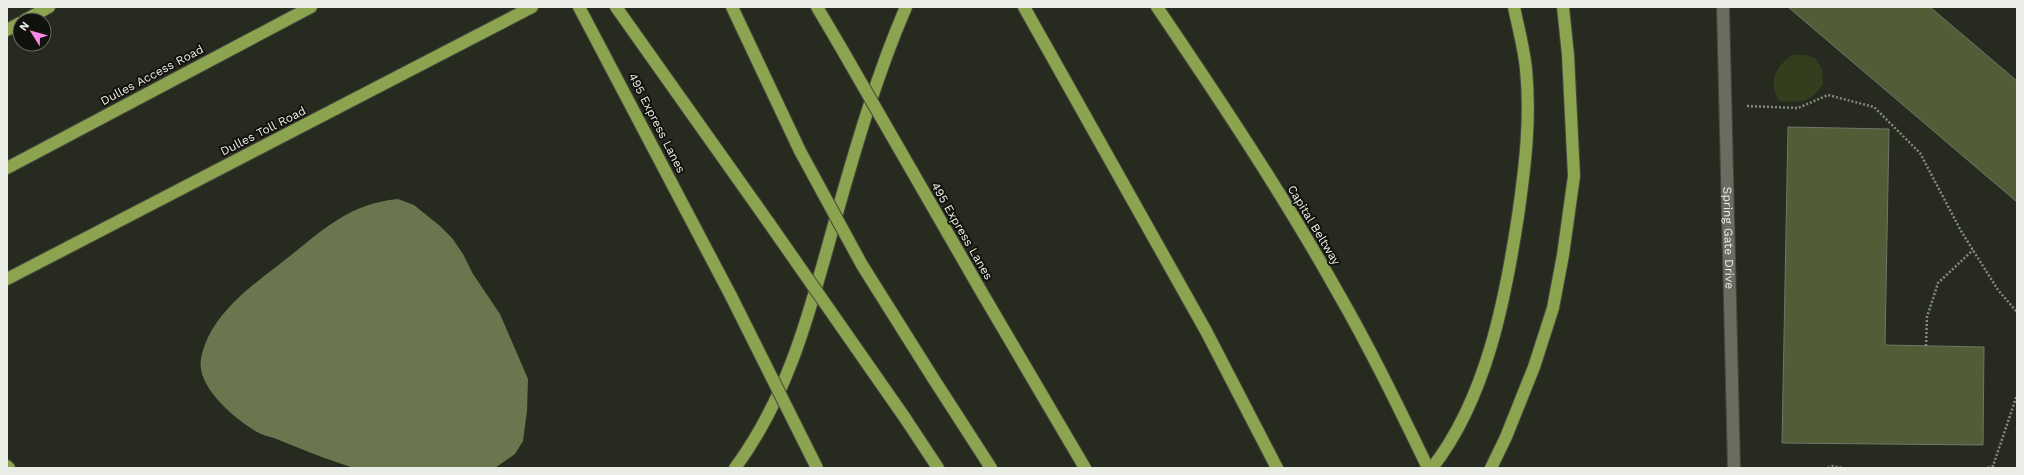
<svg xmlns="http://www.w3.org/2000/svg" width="2024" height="475" viewBox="0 0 2024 475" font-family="'Work Sans',sans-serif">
<rect width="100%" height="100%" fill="#272b1f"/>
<!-- green -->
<path fill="#343d1e" d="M 1792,55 L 1805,55 L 1815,58 L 1822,69 L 1823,84 C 1809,103 1803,103 1779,101 C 1768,82 1775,67 1792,55 Z"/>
<!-- water -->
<path fill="#6a764e" d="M 398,199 L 414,205 L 440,226 L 452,238 L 463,254 L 473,274 L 500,314 L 528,379 L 527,411 L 523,441 L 515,454 L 495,468 L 354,468 L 345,465 C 320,457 297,447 274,438 C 268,436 262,435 257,432 C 235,419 196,387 201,359 C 209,316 249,288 281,263 C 320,233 346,204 398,199 Z"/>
<!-- building -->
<g fill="#515d36" stroke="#717668">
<polygon points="1788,7 1930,7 2017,81 2017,202"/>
<polygon points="1788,127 1889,129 1885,345 1984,347 1983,445 1782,443"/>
</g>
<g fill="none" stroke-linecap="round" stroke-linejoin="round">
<defs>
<g id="minor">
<path id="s1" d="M 1723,7 L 1734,468"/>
</g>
<g id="highway">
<polyline points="579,7 731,296"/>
<polyline points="616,7 769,223"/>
<polyline points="732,7 800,151"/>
<polyline points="817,7 840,46"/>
<polyline points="1024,7 1206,331 1277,468"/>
<path d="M 1157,7 C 1220,100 1282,193 1337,291 C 1370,348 1399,408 1428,468"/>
<polyline points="25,20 49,7"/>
<polyline points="7,30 20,23"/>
<polyline points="7,168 311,7"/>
<polyline points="7,279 532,7"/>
<polyline points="981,291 1085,468"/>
<polyline points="933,378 991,468"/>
<polyline points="905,418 938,468"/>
<polyline points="7,466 9,468"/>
<path d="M 735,468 C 791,392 811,306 836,217 C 856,146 877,74 906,7"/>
<path d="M 1432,468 C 1486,399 1505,301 1518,216 C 1525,167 1531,119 1526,69 C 1524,48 1518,27 1514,7"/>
<polyline points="1491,468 1506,437 1534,367 1553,308 1563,255 1574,176 1568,55 1563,7"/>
</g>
</defs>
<!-- minor casing -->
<use href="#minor" stroke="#44473d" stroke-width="14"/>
<!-- highway casing -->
<use href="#highway" stroke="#44473d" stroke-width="14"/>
<!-- path -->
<g stroke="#85897f" stroke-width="2.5" stroke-dasharray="2 2" stroke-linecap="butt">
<polyline points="1747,106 1798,108 1828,95 1874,107 1920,153 1961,231 1998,290 2017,312"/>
<polyline points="1926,346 1927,317 1938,283 1973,250"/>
<polyline points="1828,468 1832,466 1843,468"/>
<polyline points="1988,468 1993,466 2017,395"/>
</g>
<!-- minor -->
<use href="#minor" stroke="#686d5f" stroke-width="12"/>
<!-- highway -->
<use href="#highway" stroke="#8ca34f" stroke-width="12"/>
<defs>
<g id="highway-bridge">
<polyline points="840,46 981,291"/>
<polyline points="800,151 862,265 933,378"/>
<polyline points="769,223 905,418"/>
<polyline points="731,296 817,468"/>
</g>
</defs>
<!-- highway-bridge casing -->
<use href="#highway-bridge" stroke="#44473d" stroke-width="14" stroke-linecap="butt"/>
<!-- highway-bridge -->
<use href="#highway-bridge" stroke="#8ca34f" stroke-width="12"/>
</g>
<g text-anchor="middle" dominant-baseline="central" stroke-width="4" stroke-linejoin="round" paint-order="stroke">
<!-- street labels -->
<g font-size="12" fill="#eaede5" stroke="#11120d">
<text transform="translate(152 75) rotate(-28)">Dulles Access Road</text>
<text transform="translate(657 123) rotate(63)">495 Express Lanes</text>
<text transform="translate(263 131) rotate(-27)">Dulles Toll Road</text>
<text transform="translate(1314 225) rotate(59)">Capital Beltway</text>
<text transform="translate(962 231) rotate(60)">495 Express Lanes</text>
<text stroke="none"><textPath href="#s1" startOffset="231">Spring Gate Drive</textPath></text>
</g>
</g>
<!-- border -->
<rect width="2024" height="475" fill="none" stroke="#eaede5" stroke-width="16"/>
<!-- north arrow -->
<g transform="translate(32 32) rotate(307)"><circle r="19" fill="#11120d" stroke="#686a63"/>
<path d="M0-3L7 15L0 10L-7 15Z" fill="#f988e9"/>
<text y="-6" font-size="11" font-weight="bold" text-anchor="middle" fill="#eaede5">N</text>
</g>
</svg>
